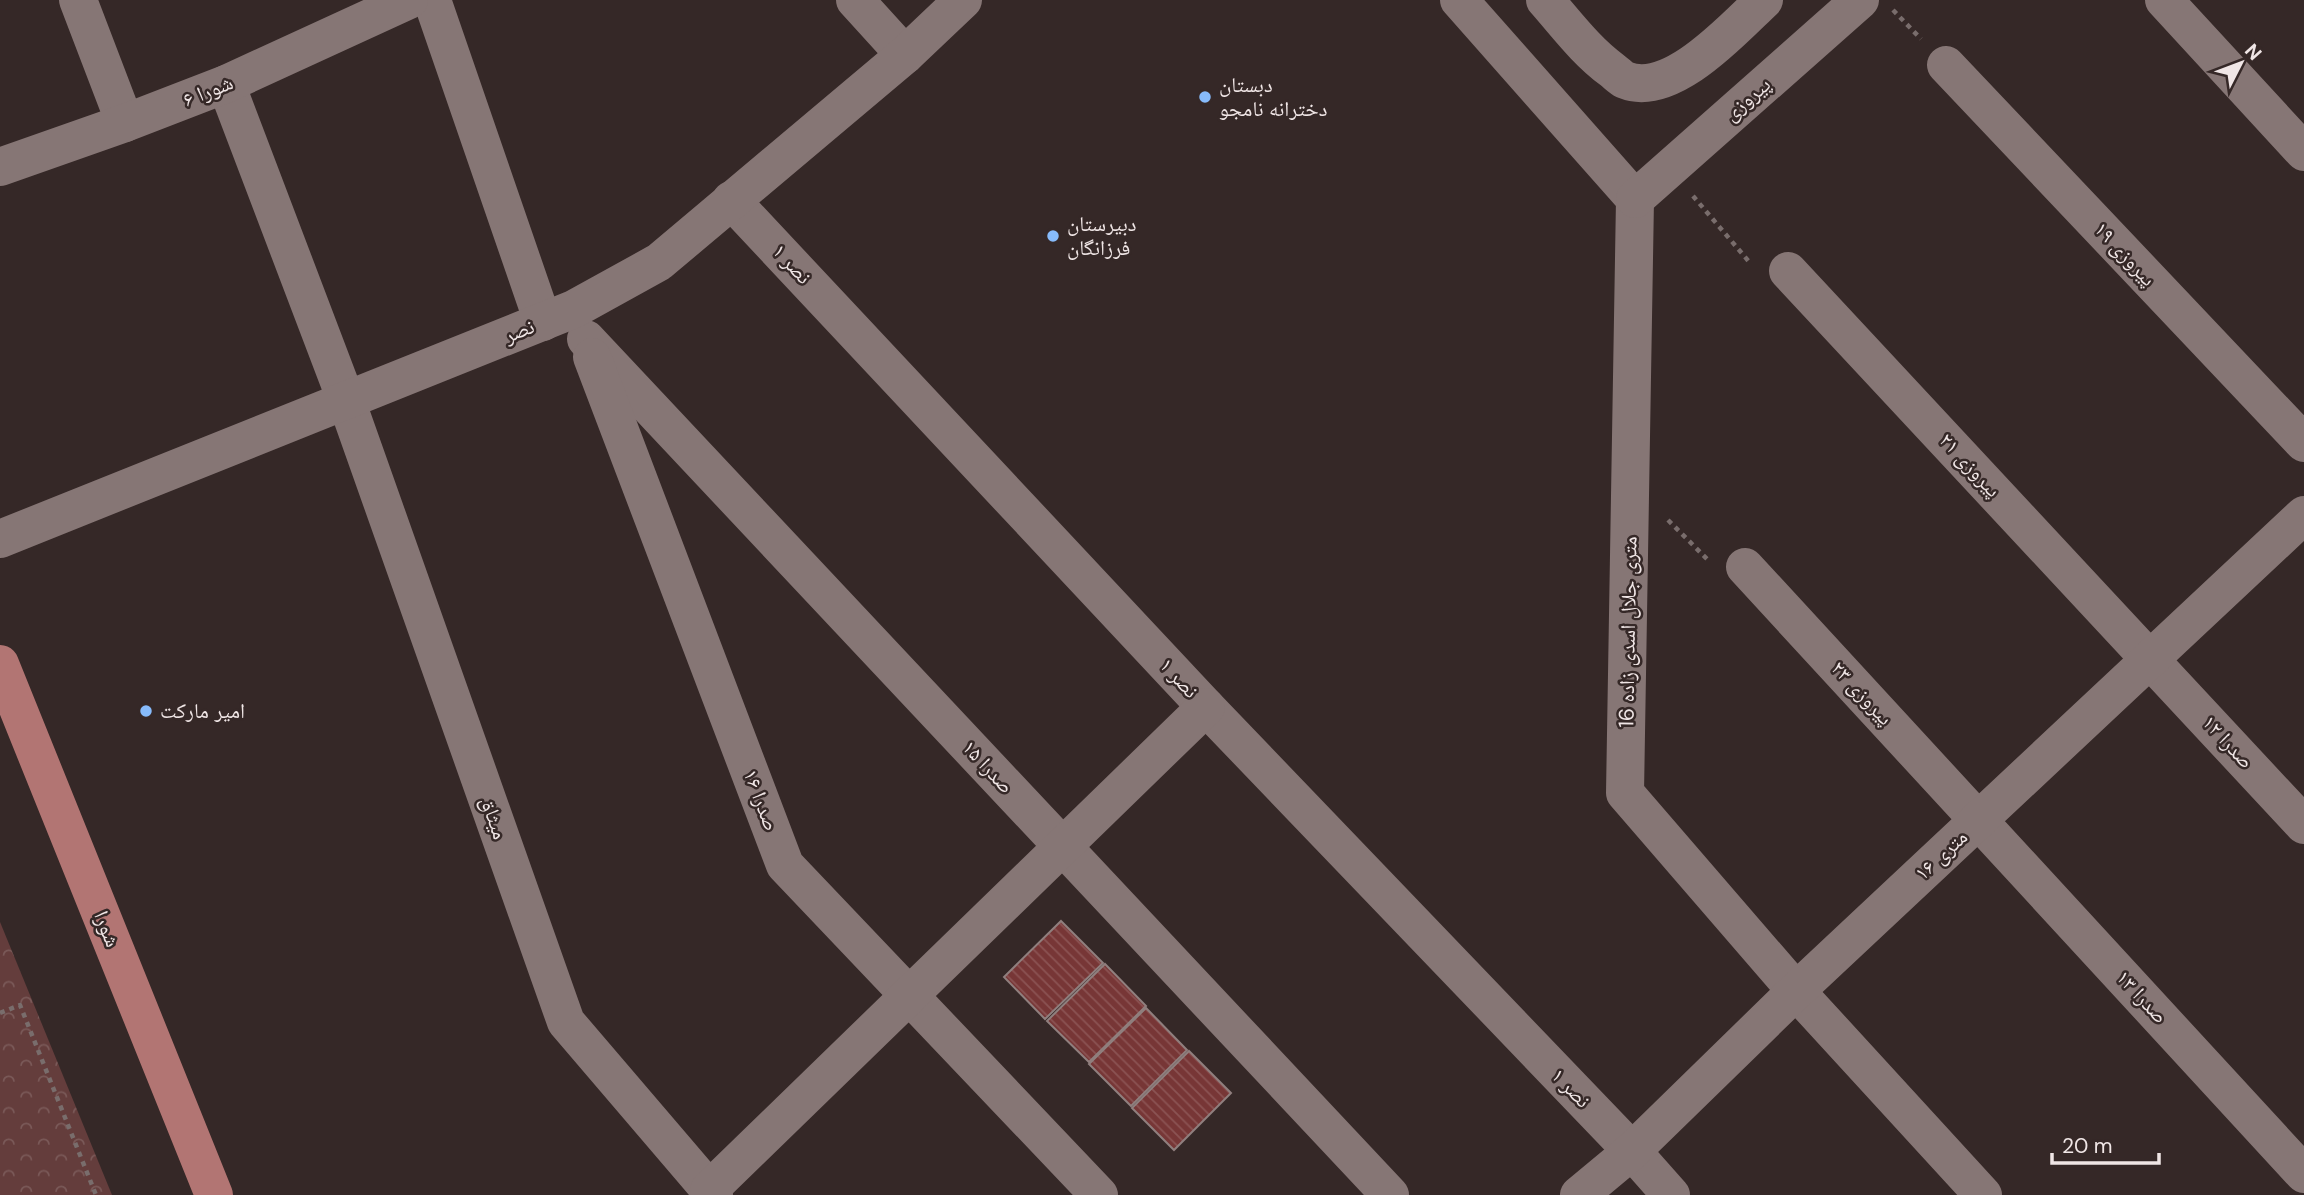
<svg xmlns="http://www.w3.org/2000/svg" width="2304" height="1195" viewBox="0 0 2304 1195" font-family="'DM Sans','Noto Naskh Arabic',sans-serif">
<defs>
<pattern id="park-crowns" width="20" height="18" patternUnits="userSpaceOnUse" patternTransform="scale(1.75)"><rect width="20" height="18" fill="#643d3c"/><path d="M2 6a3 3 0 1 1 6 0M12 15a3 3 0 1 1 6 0" fill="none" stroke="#7a5958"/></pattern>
<pattern id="building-back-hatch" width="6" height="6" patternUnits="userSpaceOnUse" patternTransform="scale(1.75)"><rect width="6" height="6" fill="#773636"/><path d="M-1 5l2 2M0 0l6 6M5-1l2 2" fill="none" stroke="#8b5353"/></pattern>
</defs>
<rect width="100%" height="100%" fill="#352827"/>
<!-- park -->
<polygon fill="url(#park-crowns)" points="0,922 112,1195 0,1195"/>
<!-- building -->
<g fill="url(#building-back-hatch)" stroke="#907f7e" stroke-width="2">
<polygon points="1061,921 1103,963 1045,1019 1004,977"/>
<polygon points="1105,964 1146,1006 1089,1062 1047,1021"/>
<polygon points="1146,1008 1187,1050 1131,1106 1089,1064"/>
<polygon points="1189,1051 1231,1093 1174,1150 1132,1108"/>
</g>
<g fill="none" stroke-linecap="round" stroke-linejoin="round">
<!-- path -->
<g stroke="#796d6c" stroke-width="4.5" stroke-dasharray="5 5" stroke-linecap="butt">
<polyline points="1893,10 1921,39"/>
<polyline points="1693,196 1751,264"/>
<polyline points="1668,520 1709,561"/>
<polyline points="0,1013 20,1005 96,1195"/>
</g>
<!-- minor -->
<g stroke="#867675" stroke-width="38">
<polyline points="78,0 125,123"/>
<polyline points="432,0 543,322"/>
<polyline points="855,0 905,55"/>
<polyline points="1459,0 1635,199 1625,793 1796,991 1983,1195"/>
<path d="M 1545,0 C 1567,25 1586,51 1612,70 C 1616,73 1621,78 1625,80 C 1671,99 1734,28 1764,0"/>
<polyline points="2164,0 2304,152"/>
<polyline points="1946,65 2304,443"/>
<polyline points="226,84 346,400 566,1022 714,1195"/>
<polyline points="0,167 125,123 226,84 409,0"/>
<polyline points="1635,199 1860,0"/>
<polyline points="731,200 1206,707 1632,1151 1671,1195"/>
<polyline points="1788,271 2304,825"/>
<polyline points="586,339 1390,1195"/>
<polyline points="592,357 785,865 1099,1195"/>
<polyline points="0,539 574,309 659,262 905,55 963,0"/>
<polyline points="1745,567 2304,1174"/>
<polyline points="709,1190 1206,707"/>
<polyline points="1579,1195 1632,1151 1796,991 2304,515"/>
</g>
<!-- major -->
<polyline stroke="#b27573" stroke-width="38" points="0,664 214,1195"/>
</g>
<!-- markers -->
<g fill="#87bbfb" stroke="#352827" stroke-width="2.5">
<circle cx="1205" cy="97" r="7"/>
<circle cx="1053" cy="236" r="7"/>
<circle cx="146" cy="711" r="7"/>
</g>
<g text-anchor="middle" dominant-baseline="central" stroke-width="5" stroke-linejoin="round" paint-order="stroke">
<!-- poi labels -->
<g font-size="21" fill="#f0e6e6" stroke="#352827" text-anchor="start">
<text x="1219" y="85">دبستان<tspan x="1219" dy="24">دخترانه نامجو</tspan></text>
<text x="1067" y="224">دبیرستان<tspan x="1067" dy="24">فرزانگان</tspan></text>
<text x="160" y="711">امیر مارکت</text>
</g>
<!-- street labels -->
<g font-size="21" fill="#f0e6e6" stroke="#352827">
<text transform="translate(208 91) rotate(-22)">شورا ۶</text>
<text transform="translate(1747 99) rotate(-41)">پیروزی</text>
<text transform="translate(2125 254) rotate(47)">پیروزی ۱۹</text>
<text transform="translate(792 264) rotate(47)">نصر ۱</text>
<text transform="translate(519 331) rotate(-22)">نصر</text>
<text transform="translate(1970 465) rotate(47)">پیروزی ۲۱</text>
<text transform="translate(1628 632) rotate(-89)">16 متری جلال اسدی زاده</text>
<text transform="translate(1179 678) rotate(47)">نصر ۱</text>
<text transform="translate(1862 693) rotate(47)">پیروزی ۲۳</text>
<text transform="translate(2228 742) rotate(47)">صدرا ۱۲</text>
<text transform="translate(988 767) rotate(47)">صدرا ۱۵</text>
<text transform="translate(761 800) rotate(69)">صدرا ۱۶</text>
<text transform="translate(494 818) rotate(71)">میثاق</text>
<text transform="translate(1941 855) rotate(-43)">۱۶ متری</text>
<text transform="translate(107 929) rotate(68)">شورا</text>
<text transform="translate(2142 997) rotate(47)">صدرا ۱۳</text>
<text transform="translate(1571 1088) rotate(46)">نصر ۱</text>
</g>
</g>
<!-- north arrow -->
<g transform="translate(2241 63) rotate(48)" stroke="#352827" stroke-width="5" paint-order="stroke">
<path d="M0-5L12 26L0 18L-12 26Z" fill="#f0e6e6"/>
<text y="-10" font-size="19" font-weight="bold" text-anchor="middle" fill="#f0e6e6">N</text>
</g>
<!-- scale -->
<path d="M2052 1153v10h107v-10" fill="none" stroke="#f0e6e6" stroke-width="3.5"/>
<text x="2062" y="1153" font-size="21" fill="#f0e6e6" stroke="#352827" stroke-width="5" paint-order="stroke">20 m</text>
</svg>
